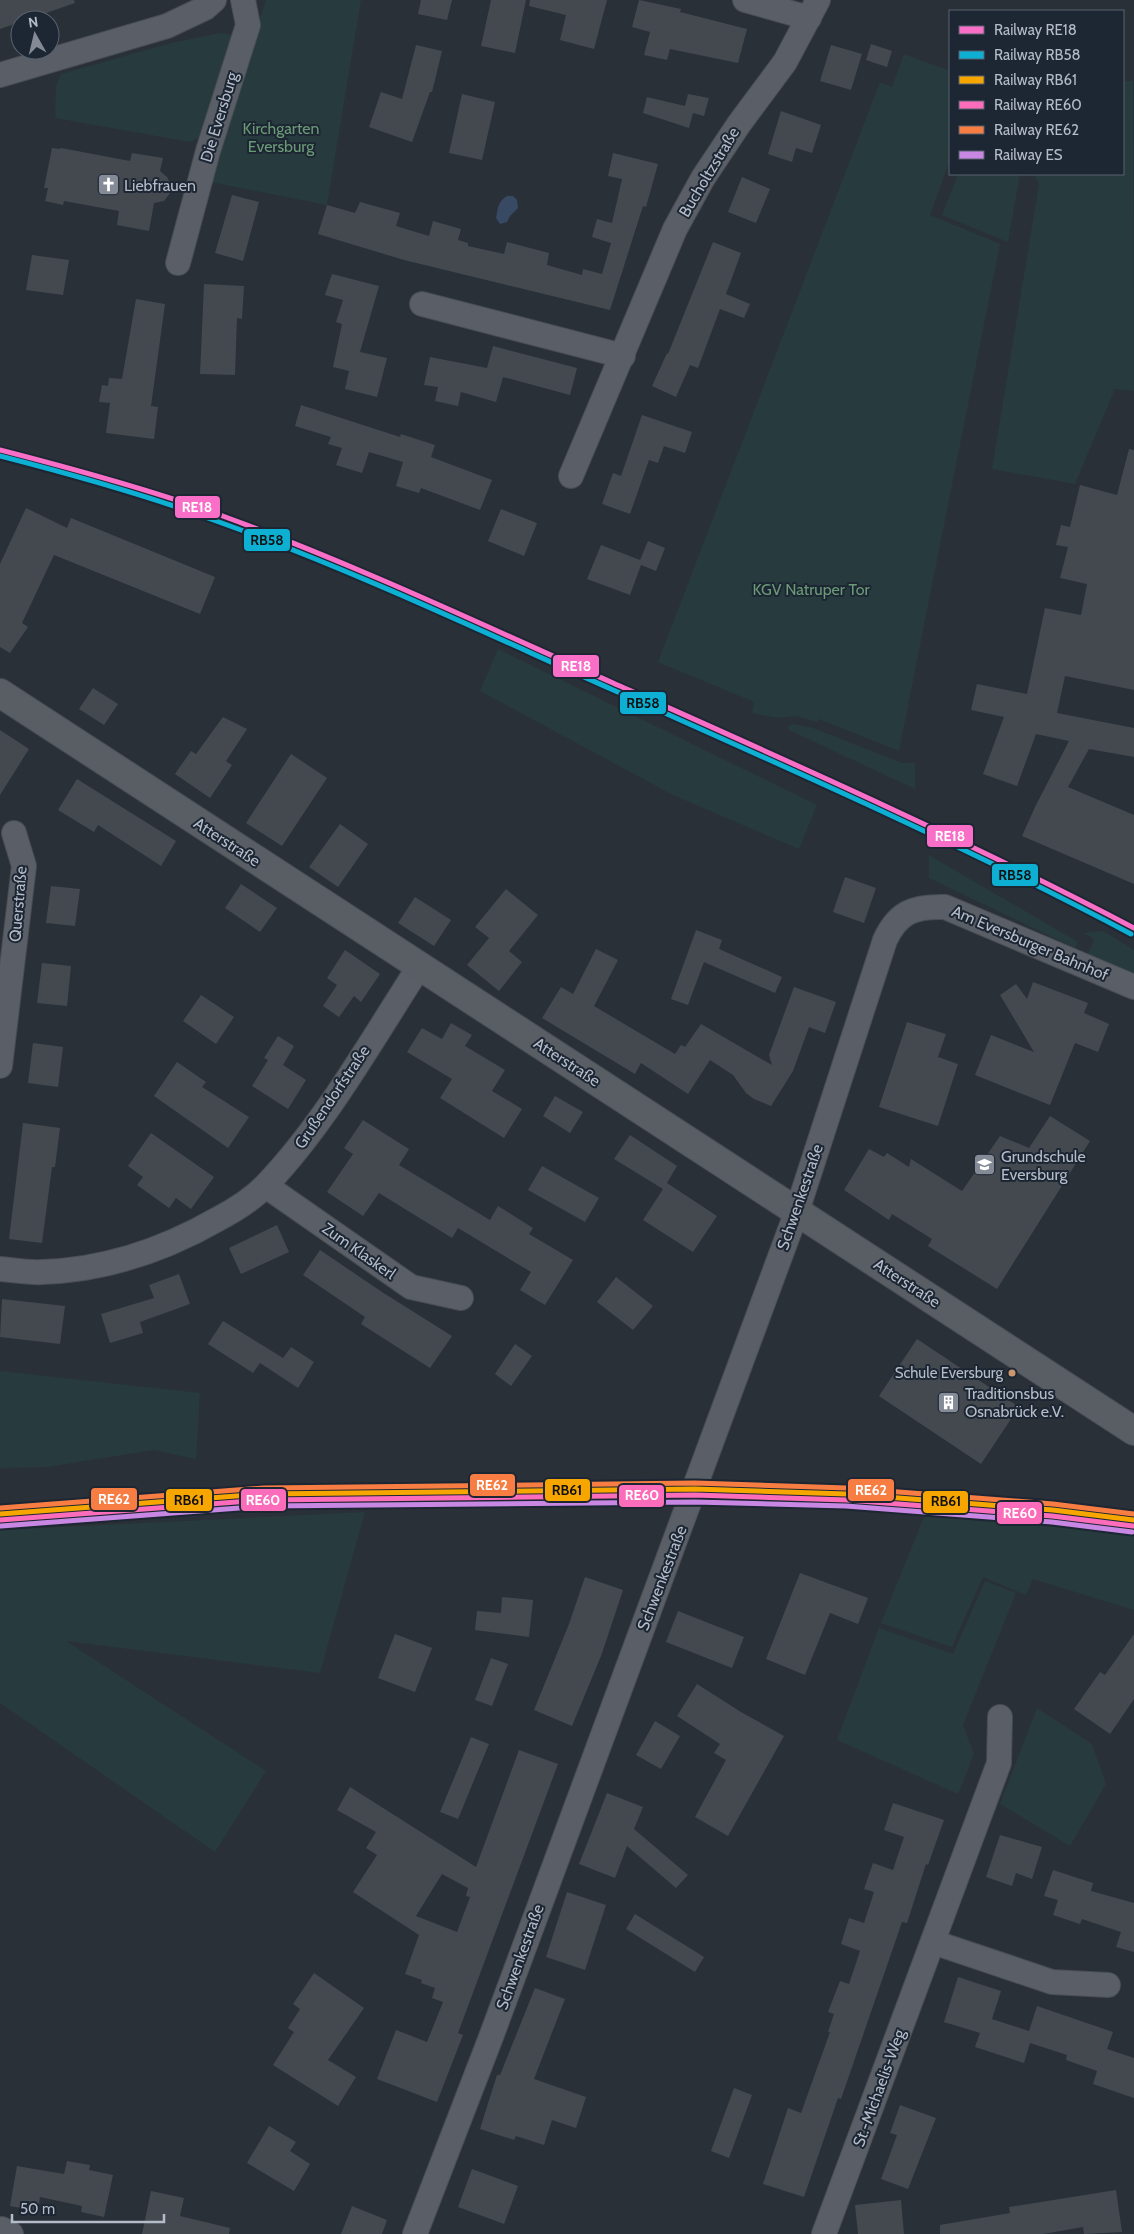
<svg xmlns="http://www.w3.org/2000/svg" width="1134" height="2234" viewBox="0 0 1134 2234" font-family="Cabin,sans-serif">
<rect width="100%" height="100%" fill="#2a3038"/>
<!-- green -->
<g fill="#273a3e">
<polygon points="266,0 361,0 327,205 206,181"/>
<polygon points="220,33 235,35 206,134 190,142 55,118 56,86 61,74 171,43"/>
<polygon points="1133,42 1134,391 1115,389 1075,484 992,469 1039,184 1034,174 1123,174 1123,81 1133,81"/>
<polygon points="904,54 950,71 950,160 930,215 1000,244 899,751 819,719 817,722 796,716 777,718 752,713 754,702 658,662 880,82 892,87"/>
<polygon points="958,174 1020,174 1008,242 942,215"/>
<polygon points="498,649 817,805 799,849 673,795 480,691"/>
<polygon points="793,724 813,728 902,763 915,763 915,789 789,730 788,726"/>
<polygon points="929,855 1078,942 1075,948 929,878"/>
<polygon points="1103,931 1134,950 1134,974 1088,954 1094,939 1083,933"/>
<polygon points="0,1371 200,1393 196,1459 154,1450 47,1467 0,1468"/>
<polygon points="365,1512 320,1673 66,1641 266,1771 215,1852 0,1703 0,1530"/>
<polygon points="924,1517 1058,1521 1134,1529 1134,1610 1033,1579 1026,1595 983,1577 952,1647 881,1623"/>
<polygon points="985,1581 1016,1593 963,1725 974,1754 958,1794 837,1740 879,1628 953,1654"/>
<polygon points="1037,1708 1092,1744 1106,1784 1070,1846 1000,1804"/>
</g>
<!-- water -->
<path fill="#384963" d="M 507,196 L 513,196 L 517,200 L 518,208 L 510,216 L 507,222 L 500,224 L 496,218 C 498,208 498,201 507,196 Z"/>
<!-- building -->
<g fill="#444950" fill-rule="evenodd">
<polygon points="0,0 74,0 75,3 0,29"/>
<polygon points="421,0 452,0 447,20 418,14"/>
<polygon points="491,0 526,0 515,53 481,46"/>
<polygon points="530,0 607,0 594,49 560,40 566,15 529,6"/>
<polygon points="639,0 681,9 680,12 747,29 738,63 670,49 667,60 644,55 650,32 632,27"/>
<polygon points="871,44 892,51 887,67 866,60"/>
<polygon points="416,45 442,51 432,92 430,92 412,142 369,127 381,92 402,99"/>
<polygon points="831,45 862,54 851,90 820,81"/>
<polygon points="462,94 495,102 482,160 449,153"/>
<polygon points="688,94 709,98 704,116 693,113 689,128 643,113 647,97 685,106"/>
<polygon points="781,111 821,125 812,153 796,148 792,162 768,154"/>
<polygon points="52,148 60,149 61,148 130,161 132,153 163,158 160,171 167,177 170,183 171,192 164,201 154,203 149,231 117,225 119,211 64,201 63,205 45,201 48,188 44,188"/>
<polygon points="613,153 658,164 646,207 643,206 610,310 404,260 318,234 327,205 355,213 360,202 400,213 396,226 429,236 433,221 461,229 458,240 468,243 468,246 504,254 507,242 549,253 547,265 582,275 583,269 602,274 611,243 592,237 597,219 612,223 622,179 608,176"/>
<polygon points="742,177 770,189 756,223 728,212"/>
<polygon points="232,195 259,202 243,261 215,253"/>
<polygon points="713,242 741,253 726,294 750,304 744,318 720,309 698,368 690,365 676,397 652,386 667,353 668,354"/>
<polygon points="32,255 69,260 63,295 26,290"/>
<polygon points="332,274 379,286 360,352 387,358 377,397 345,389 349,371 333,367 342,324 336,322 343,300 325,295"/>
<polygon points="204,284 244,286 242,319 237,318 235,375 200,374"/>
<polygon points="136,299 165,304 151,406 158,407 154,439 106,433 110,403 99,402 102,385 108,386 109,378 122,379"/>
<polygon points="493,346 577,368 570,395 503,377 496,402 461,392 458,406 435,401 438,387 424,385 430,357 487,368"/>
<polygon points="301,405 400,437 401,434 435,445 431,457 492,480 480,510 421,488 419,493 396,486 403,462 369,452 362,473 336,465 342,448 328,444 331,437 295,426"/>
<polygon points="642,415 692,432 685,453 664,446 658,463 649,460 630,514 602,504 613,473 621,476"/>
<polygon points="1129,449 1134,450 1134,690 1065,676 1057,713 1134,728 1134,757 1089,749 1068,787 1134,815 1134,884 1022,836 1035,807 1069,741 1036,734 1017,786 983,774 1004,717 971,710 977,684 1027,694 1045,608 1081,615 1087,584 1060,578 1068,547 1056,545 1061,525 1070,527 1080,485 1117,495"/>
<polygon points="26,508 67,528 71,518 215,577 200,614 54,555 22,623 28,627 10,653 0,647 0,564"/>
<polygon points="501,509 537,523 524,556 488,541"/>
<polygon points="648,541 665,548 656,571 641,565 630,595 587,579 601,545 640,560"/>
<polygon points="93,688 118,704 104,725 79,709"/>
<polygon points="223,717 247,729 226,761 232,765 210,798 175,774 191,751 196,754"/>
<polygon points="0,730 29,749 0,795"/>
<polygon points="291,754 327,778 282,846 246,823"/>
<polygon points="77,779 176,841 161,866 98,825 94,832 58,810"/>
<polygon points="340,824 368,844 338,887 309,867"/>
<polygon points="845,877 876,888 864,923 833,912"/>
<polygon points="241,884 277,908 260,932 225,908"/>
<polygon points="51,886 80,889 75,926 46,923"/>
<polygon points="506,889 538,915 509,951 522,962 499,991 467,965 489,938 475,927"/>
<polygon points="415,897 451,920 434,946 398,923"/>
<polygon points="696,930 722,940 719,949 782,977 775,993 704,962 688,1005 671,999"/>
<polygon points="596,949 618,960 594,1006 675,1054 681,1045 685,1047 701,1024 772,1065 769,1055 794,987 836,1002 825,1033 809,1027 793,1071 771,1106 754,1099 746,1093 733,1075 710,1060 688,1094 641,1063 635,1074 542,1018 561,987 573,994"/>
<polygon points="345,950 380,974 361,1002 354,996 339,1017 323,1006 337,985 327,978"/>
<polygon points="42,963 71,966 67,1006 37,1003"/>
<polygon points="1033,982 1088,1003 1084,1013 1109,1024 1098,1052 1075,1043 1050,1105 975,1075 991,1035 1034,1052 1000,995 1016,984 1027,999"/>
<polygon points="201,995 234,1017 216,1044 183,1021"/>
<polygon points="907,1022 946,1034 938,1057 958,1064 938,1126 879,1107"/>
<polygon points="451,1023 472,1035 465,1046 505,1070 492,1091 522,1109 504,1138 440,1098 452,1079 407,1052 422,1028 442,1039"/>
<polygon points="278,1036 294,1046 283,1065 306,1080 288,1109 252,1086 268,1060 264,1058"/>
<polygon points="33,1043 63,1047 58,1087 28,1083"/>
<polygon points="177,1062 206,1082 202,1087 249,1117 228,1148 154,1096"/>
<polygon points="555,1096 583,1112 570,1133 543,1116"/>
<polygon points="1050,1116 1090,1141 997,1289 928,1246 932,1239 892,1214 889,1220 844,1190 869,1149 884,1157 887,1153 909,1167 911,1159 962,1191 1000,1136 1029,1148"/>
<polygon points="363,1120 409,1149 399,1165 490,1220 498,1206 533,1228 529,1234 573,1260 545,1305 520,1290 531,1272 458,1228 452,1238 379,1193 363,1216 327,1192 353,1154 344,1148"/>
<polygon points="23,1123 60,1128 55,1167 52,1167 42,1243 9,1239"/>
<polygon points="151,1133 214,1177 191,1209 176,1198 169,1208 137,1185 143,1177 128,1166"/>
<polygon points="630,1135 677,1166 667,1183 717,1216 693,1252 643,1220 663,1189 614,1159"/>
<polygon points="542,1166 599,1198 585,1222 528,1190"/>
<polygon points="277,1225 289,1252 241,1274 229,1248"/>
<polygon points="320,1250 382,1292 452,1336 430,1368 361,1324 365,1317 303,1275"/>
<polygon points="179,1274 190,1304 140,1322 143,1333 110,1343 101,1314 154,1298 149,1285"/>
<polygon points="616,1277 653,1306 633,1330 597,1302"/>
<polygon points="2,1299 65,1306 60,1344 0,1337"/>
<polygon points="223,1321 283,1358 291,1347 314,1362 298,1388 260,1363 253,1373 208,1344"/>
<polygon points="917,1339 1019,1407 981,1464 879,1396"/>
<polygon points="515,1344 532,1356 511,1386 495,1374"/>
<polygon points="800,1573 868,1598 858,1624 830,1613 805,1675 766,1659"/>
<polygon points="585,1577 623,1590 601,1656 572,1726 534,1710 569,1624"/>
<polygon points="502,1597 533,1600 529,1637 475,1630 477,1611 501,1613"/>
<polygon points="678,1611 744,1637 732,1668 666,1642"/>
<polygon points="395,1634 432,1648 415,1692 378,1678"/>
<polygon points="1134,1634 1134,1699 1110,1734 1074,1709 1100,1672 1105,1675"/>
<polygon points="491,1658 508,1664 492,1706 475,1700"/>
<polygon points="697,1684 741,1712 784,1736 728,1836 695,1817 726,1760 714,1753 720,1744 677,1716"/>
<polygon points="655,1721 680,1736 661,1769 636,1755"/>
<polygon points="471,1737 489,1744 458,1819 440,1812"/>
<path d="M 519,1750 L 558,1764 L 458,2033 L 463,2035 L 437,2102 L 377,2079 L 396,2030 L 427,2042 L 443,2002 L 432,1998 L 435,1988 L 421,1983 L 422,1980 L 405,1974 L 419,1935 L 353,1892 L 377,1855 L 366,1848 L 376,1832 L 337,1810 L 350,1787 L 476,1867 ZM 442,1874 L 468,1888 L 466,1896 L 470,1897 L 457,1932 L 416,1916 Z"/>
<polygon points="607,1793 643,1807 634,1829 688,1875 676,1888 627,1846 615,1878 579,1864"/>
<polygon points="893,1803 944,1820 928,1865 926,1864 907,1923 902,1922 841,2099 838,2098 804,2197 763,2184 788,2108 801,2113 830,2032 828,2032 834,2014 828,2012 840,1981 849,1984 860,1951 841,1944 849,1918 864,1923 874,1892 864,1889 873,1863 893,1870 904,1837 884,1830"/>
<polygon points="1000,1835 1042,1847 1032,1879 1016,1873 1012,1886 986,1877"/>
<polygon points="1053,1870 1093,1883 1091,1891 1134,1903 1134,1952 1116,1947 1121,1932 1082,1919 1080,1924 1053,1915 1058,1900 1044,1896"/>
<polygon points="567,1892 606,1905 585,1970 546,1957"/>
<polygon points="635,1914 704,1957 695,1972 626,1929"/>
<polygon points="314,1973 364,2008 328,2060 356,2077 338,2106 273,2065 294,2032 288,2028 300,2009 293,2004"/>
<polygon points="958,1977 1001,1991 992,2019 1029,2031 1037,2006 1113,2032 1107,2049 1134,2058 1134,2098 1093,2084 1097,2071 1066,2060 1067,2055 1030,2043 1024,2063 975,2047 980,2033 944,2022"/>
<polygon points="535,1988 565,1999 534,2079 586,2097 576,2128 552,2120 544,2145 516,2136 514,2140 480,2129 497,2075 500,2075"/>
<polygon points="734,2088 752,2095 729,2158 711,2151"/>
<polygon points="900,2105 936,2118 908,2189 881,2179 897,2135 890,2133"/>
<polygon points="269,2126 296,2142 290,2151 310,2164 294,2191 247,2163"/>
<polygon points="67,2161 90,2165 89,2170 113,2175 104,2217 81,2212 82,2206 40,2197 38,2211 10,2206 17,2166 64,2174"/>
<polygon points="472,2169 518,2186 504,2224 458,2207"/>
<polygon points="1116,2190 1122,2232 1084,2234 1083,2227 1043,2234 940,2234 940,2225 1010,2213 1009,2207"/>
<polygon points="151,2191 184,2198 180,2216 230,2228 229,2234 142,2234"/>
<polygon points="901,2200 904,2234 858,2234 855,2205"/>
<polygon points="352,2206 387,2220 382,2234 341,2234"/>
</g>
<g fill="none" stroke-linecap="round" stroke-linejoin="round">
<defs>
<g id="street">
<polyline points="745,0 809,18"/>
<polyline points="0,75 167,26 205,8 214,0"/>
<polyline points="178,263 208,151 248,25 243,0"/>
<polyline points="422,304 623,356"/>
<polyline points="571,476 675,229 703,178 739,124 785,62 818,0"/>
<polyline points="0,1066 24,866 14,833"/>
<polyline points="266,1186 411,1287 461,1298"/>
<path d="M 0,1269 C 14,1270 28,1273 42,1272 C 104,1270 164,1250 218,1219 C 235,1210 254,1198 267,1184 C 326,1122 373,1038 419,967"/>
<polyline points="933,1942 1052,1982 1108,1985"/>
<polyline points="2,2229 11,2234"/>
<path d="M 415,2234 L 491,2037 L 797,1211 L 885,940 C 898,912 914,906 945,907 L 1134,987"/>
<polyline points="824,2234 999,1763 1000,1717"/>
</g>
<polyline id="secondary" points="0,693 1134,1431"/>
</defs>
<!-- street casing -->
<use href="#street" stroke="#484c53" stroke-width="26"/>
<!-- secondary casing -->
<use href="#secondary" stroke="#484c53" stroke-width="30"/>
<!-- street -->
<use href="#street" stroke="#5a5e66" stroke-width="24"/>
<!-- secondary -->
<use href="#secondary" stroke="#595d64" stroke-width="28"/>
<defs>
<path id="rail-1" d="M 0,450 C 74,469 148,489 220,515 C 354,564 483,625 613,683 C 788,761 964,839 1134,928"/>
<path id="rail-2" d="M 0,456 C 74,475 147,495 219,522 C 353,570 481,631 611,689 C 786,767 961,844 1131,934"/>
<polyline id="rail-3" points="0,1514 264,1494 695,1489 847,1494 1053,1510 1134,1520"/>
<polyline id="rail-4" points="0,1520 264,1500 695,1495 847,1500 1052,1516 1133,1526"/>
<polyline id="rail-5" points="0,1508 264,1488 695,1483 847,1488 1053,1504 1134,1514"/>
<polyline id="rail-6" points="1,1526 265,1506 695,1502 846,1506 1052,1522 1132,1532"/>
</defs>
<!-- rail-1 casing -->
<use href="#rail-1" stroke="#1d2633" stroke-width="9"/>
<!-- rail-2 casing -->
<use href="#rail-2" stroke="#1d2633" stroke-width="9"/>
<!-- rail-3 casing -->
<use href="#rail-3" stroke="#1d2633" stroke-width="9"/>
<!-- rail-4 casing -->
<use href="#rail-4" stroke="#1d2633" stroke-width="9"/>
<!-- rail-5 casing -->
<use href="#rail-5" stroke="#1d2633" stroke-width="9"/>
<!-- rail-6 casing -->
<use href="#rail-6" stroke="#1d2633" stroke-width="9"/>
<!-- rail-1 -->
<use href="#rail-1" stroke="#f96ec6" stroke-width="5"/>
<!-- rail-2 -->
<use href="#rail-2" stroke="#0dafd3" stroke-width="5"/>
<!-- rail-3 -->
<use href="#rail-3" stroke="#f7a600" stroke-width="5"/>
<!-- rail-4 -->
<use href="#rail-4" stroke="#fb6dba" stroke-width="5"/>
<!-- rail-5 -->
<use href="#rail-5" stroke="#f77d43" stroke-width="5"/>
<!-- rail-6 -->
<use href="#rail-6" stroke="#c787e3" stroke-width="5"/>
</g>
<!-- icons -->
<defs>
<symbol id="church-square" viewBox="-11 -11 22 22"><rect x="-9" y="-9" width="18" height="18" rx="4" fill="#848b96" stroke="#1d2633"/><path d="M-1.2-6h2.4v3.5h3.3v2.4h-3.3V6h-2.4V-.1h-3.3v-2.4h3.3Z" fill="#fff"/></symbol>
<symbol id="school-square" viewBox="-11 -11 22 22"><rect x="-9" y="-9" width="18" height="18" rx="4" fill="#848b96" stroke="#1d2633"/><path d="M0-5L7-2L0 1L-7-2ZM-4 1L0 2.5L4 1V4Q0 6-4 4Z" fill="#fff"/></symbol>
<symbol id="building-square" viewBox="-11 -11 22 22"><rect x="-9" y="-9" width="18" height="18" rx="4" fill="#848b96" stroke="#1d2633"/><path d="M-4-6H4V6H1V3H-1V6H-4ZM-2.5-4.3h1.7v1.8h-1.7ZM.8-4.3h1.7v1.8H.8ZM-2.5-1h1.7V.8h-1.7ZM.8-1h1.7V.8H.8Z" fill="#fff"/></symbol>
</defs>
<g fill-rule="evenodd">
<use href="#church-square" x="96" y="172" width="25" height="25"/>
<use href="#school-square" x="972" y="1152" width="25" height="25"/>
<use href="#building-square" x="936" y="1390" width="25" height="25"/>
</g>
<!-- markers -->
<circle fill="#cd976f" stroke="#1d2633" stroke-width="2" cx="1012" cy="1373" r="4.5"/>
<g text-anchor="middle" dominant-baseline="central" stroke-width="4" stroke-linejoin="round" paint-order="stroke">
<!-- bus labels -->
<g font-size="15" fill="#b4bcc9" stroke="#1d2633" text-anchor="end">
<text x="1003" y="1373">Schule Eversburg</text>
</g>
<!-- street labels -->
<g font-size="16" fill="#b4bcc9" stroke="#1d2633">
<text transform="translate(219 117) rotate(-73)">Die Eversburg</text>
<text transform="translate(709 172) rotate(-59)">Bucholtzstraße</text>
<text transform="translate(227 842) rotate(33)">Atterstraße</text>
<text transform="translate(18 904) rotate(-85)">Querstraße</text>
<text transform="translate(1030 943) rotate(23)">Am Eversburger Bahnhof</text>
<text transform="translate(567 1062) rotate(33)">Atterstraße</text>
<text transform="translate(332 1097) rotate(-56)">Grußendorfstraße</text>
<text transform="translate(800 1197) rotate(-71)">Schwenkestraße</text>
<text transform="translate(359 1251) rotate(35)">Zum Klaskerl</text>
<text transform="translate(907 1283) rotate(33)">Atterstraße</text>
<text transform="translate(662 1578) rotate(-69)">Schwenkestraße</text>
<text transform="translate(520 1957) rotate(-70)">Schwenkestraße</text>
<text transform="translate(879 2088) rotate(-70)">St.-Michaelis-Weg</text>
</g>
<!-- park labels -->
<g font-size="16" fill="#6b9a76" stroke="#1d2633">
<text x="281" y="128">Kirchgarten<tspan x="281" dy="18">Eversburg</tspan></text>
<text x="811" y="589">KGV Natruper Tor</text>
</g>
<!-- poi labels -->
<g font-size="16" fill="#b4bcc9" stroke="#1d2633" text-anchor="start">
<text x="124" y="185">Liebfrauen</text>
<text x="1001" y="1156">Grundschule<tspan x="1001" dy="18">Eversburg</tspan></text>
<text x="965" y="1393">Traditionsbus<tspan x="965" dy="18">Osnabrück e.V.</tspan></text>
</g>
</g>
<g stroke="#1d2633" stroke-width="2">
<rect x="174" y="495" width="47" height="24" rx="5" fill="#f96ec6"/>
<rect x="243" y="528" width="48" height="24" rx="5" fill="#0dafd3"/>
<rect x="552" y="654" width="48" height="24" rx="5" fill="#f96ec6"/>
<rect x="619" y="691" width="48" height="24" rx="5" fill="#0dafd3"/>
<rect x="926" y="824" width="48" height="24" rx="5" fill="#f96ec6"/>
<rect x="991" y="863" width="48" height="24" rx="5" fill="#0dafd3"/>
<rect x="469" y="1473" width="47" height="24" rx="5" fill="#f77d43"/>
<rect x="847" y="1478" width="48" height="24" rx="5" fill="#f77d43"/>
<rect x="544" y="1478" width="47" height="24" rx="5" fill="#f7a600"/>
<rect x="618" y="1484" width="47" height="24" rx="5" fill="#fb6dba"/>
<rect x="90" y="1487" width="48" height="24" rx="5" fill="#f77d43"/>
<rect x="165" y="1488" width="48" height="24" rx="5" fill="#f7a600"/>
<rect x="240" y="1488" width="47" height="24" rx="5" fill="#fb6dba"/>
<rect x="922" y="1490" width="47" height="24" rx="5" fill="#f7a600"/>
<rect x="996" y="1501" width="47" height="24" rx="5" fill="#fb6dba"/>
</g>
<g font-size="14" text-anchor="middle" font-weight="bold" fill="#fff">
<text x="197" y="512">RE18</text>
<text x="576" y="671">RE18</text>
<text x="950" y="841">RE18</text>
<text x="492" y="1490">RE62</text>
<text x="871" y="1495">RE62</text>
<text x="642" y="1500">RE60</text>
<text x="114" y="1504">RE62</text>
<text x="263" y="1505">RE60</text>
<text x="1020" y="1518">RE60</text>
</g>
<g font-size="14" text-anchor="middle" font-weight="bold" fill="#111">
<text x="267" y="545">RB58</text>
<text x="643" y="708">RB58</text>
<text x="1015" y="880">RB58</text>
<text x="567" y="1495">RB61</text>
<text x="189" y="1505">RB61</text>
<text x="946" y="1506">RB61</text>
</g>
<!-- legend -->
<rect x="949" y="10" width="175" height="165" fill="#1d2633" stroke="#59626f"/>
<rect x="959" y="26" width="25" height="8" fill="#f96ec6" stroke="#59626f"/>
<text x="994" y="35" font-size="15" fill="#b4bcc9">Railway RE18</text>
<rect x="959" y="51" width="25" height="8" fill="#0dafd3" stroke="#59626f"/>
<text x="994" y="60" font-size="15" fill="#b4bcc9">Railway RB58</text>
<rect x="959" y="76" width="25" height="8" fill="#f7a600" stroke="#59626f"/>
<text x="994" y="85" font-size="15" fill="#b4bcc9">Railway RB61</text>
<rect x="959" y="101" width="25" height="8" fill="#fb6dba" stroke="#59626f"/>
<text x="994" y="110" font-size="15" fill="#b4bcc9">Railway RE60</text>
<rect x="959" y="126" width="25" height="8" fill="#f77d43" stroke="#59626f"/>
<text x="994" y="135" font-size="15" fill="#b4bcc9">Railway RE62</text>
<rect x="959" y="151" width="25" height="8" fill="#c787e3" stroke="#59626f"/>
<text x="994" y="160" font-size="15" fill="#b4bcc9">Railway ES</text>
<!-- north arrow -->
<g transform="translate(35 35) rotate(352)"><circle r="24" fill="#1d2633" stroke="#59626f"/>
<path d="M0-4L9 19L0 12L-9 19Z" fill="#848b96"/>
<text y="-8" font-size="14" font-weight="bold" text-anchor="middle" fill="#b4bcc9">N</text>
</g>
<!-- scale -->
<path d="M12 2214v8h152v-8" fill="none" stroke="#b4bcc9" stroke-width="2.5"/>
<text x="20" y="2214" font-size="15" fill="#b4bcc9" stroke="#1d2633" stroke-width="4" paint-order="stroke">50 m</text>
</svg>
